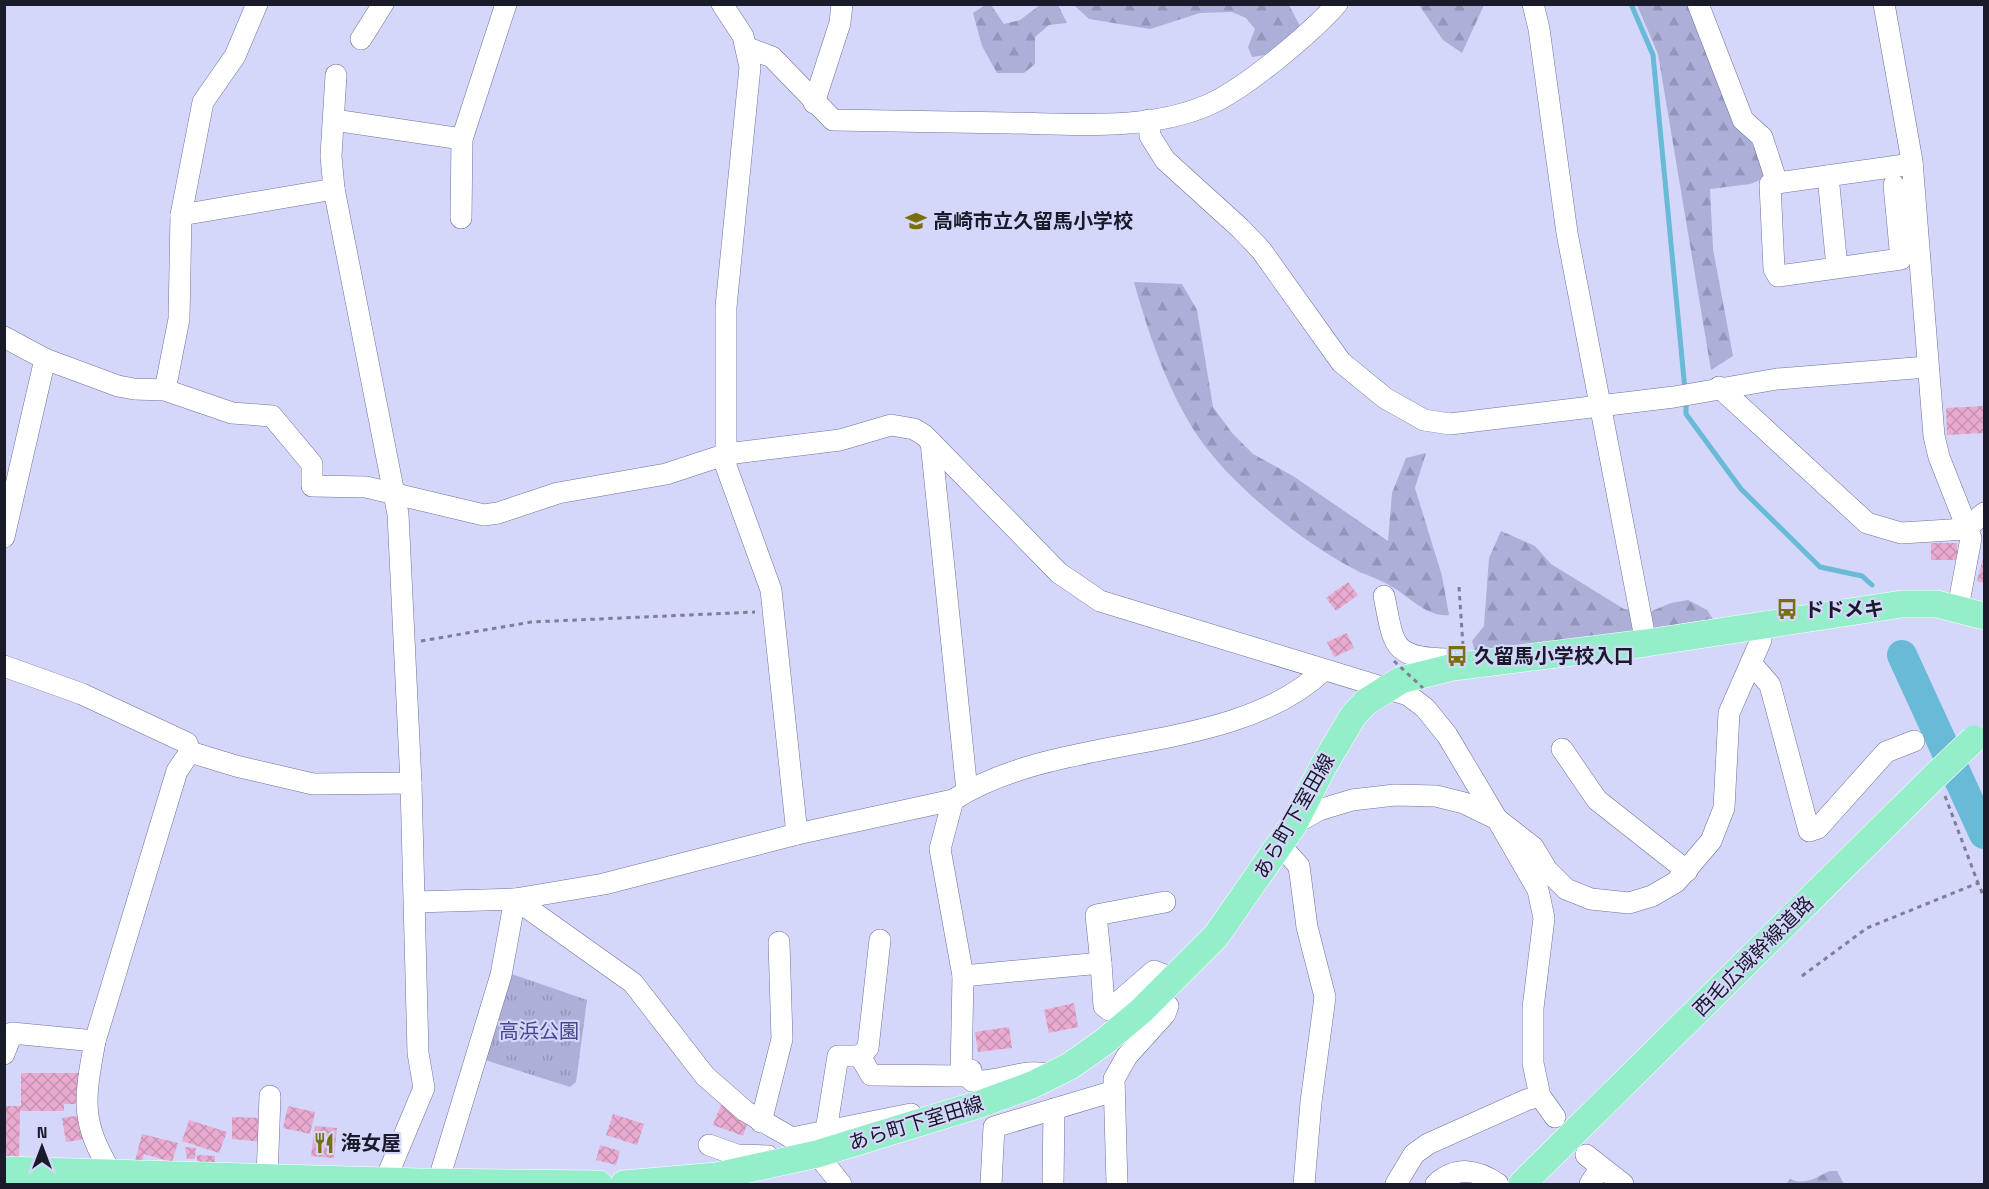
<svg xmlns="http://www.w3.org/2000/svg" width="1989" height="1189" viewBox="0 0 1989 1189" font-family="'Space Grotesk','Noto Sans JP',sans-serif">
<defs>
<pattern id="forest-firs" width="22" height="20" patternUnits="userSpaceOnUse" patternTransform="scale(1.5)"><rect width="22" height="20" fill="#acafd8"/><path d="M5 1l3.5 6h-7zM16 11l3.5 6h-7z" fill="#9396ba"/></pattern>
<pattern id="park-tufts" width="24" height="20" patternUnits="userSpaceOnUse" patternTransform="scale(1.5)"><rect width="24" height="20" fill="#acafd8"/><path d="M3 7l-1-3M5 7V3M7 7l1-3M15 17l-1-3M17 17v-4M19 17l1-3" fill="none" stroke="#9396ba"/></pattern>
<pattern id="building-cross-hatch" width="8" height="8" patternUnits="userSpaceOnUse" patternTransform="scale(1.5)"><rect width="8" height="8" fill="#e9aad0"/><path d="M0 0l8 8M0 8l8-8" fill="none" stroke="#c792b3"/></pattern>
</defs>
<rect width="100%" height="100%" fill="#d4d6fa"/>
<!-- forest -->
<g fill="url(#forest-firs)">
<polygon points="985,5 991,5 1004,24 1020,20 1040,5 1058,5 1067,23 1049,25 1035,37 1035,64 1024,73 997,73 982,46 973,13"/>
<polygon points="1074,5 1289,5 1300,26 1265,55 1252,57 1248,47 1255,29 1246,18 1232,12 1200,13 1150,29 1089,19"/>
<polygon points="1419,5 1484,5 1462,53 1443,40"/>
<polygon points="1637,5 1688,5 1762,165 1765,178 1750,184 1710,189 1713,249 1733,356 1711,370 1658,54"/>
<path d="M 1134,282 L 1182,284 L 1197,310 L 1213,407 L 1232,433 L 1253,454 L 1293,476 L 1388,541 L 1392,493 L 1406,458 L 1426,453 L 1415,488 L 1442,576 L 1449,615 C 1427,618 1408,595 1389,585 C 1378,578 1364,575 1352,568 C 1303,542 1238,490 1205,446 C 1171,401 1149,336 1134,282 Z"/>
<polygon points="1501,531 1535,546 1551,564 1624,609 1647,613 1671,603 1688,600 1707,610 1713,619 1476,655 1472,641 1484,626 1489,558"/>
<path d="M 1830,1171 L 1837,1171 L 1844,1184 L 1786,1184 L 1790,1179 C 1805,1186 1816,1177 1830,1171 Z"/>
</g>
<!-- park -->
<polygon fill="url(#park-tufts)" points="506,972 587,1000 576,1082 570,1087 479,1058"/>
<g fill="none" stroke-linecap="round" stroke-linejoin="round">
<!-- stream -->
<g stroke="#69bad6" stroke-width="5">
<polyline points="1631,4 1653,55 1685,390"/>
<polyline points="1686,399 1686,414 1741,489 1820,567 1862,576 1872,585"/>
</g>
<!-- river -->
<polyline stroke="#69bad6" stroke-width="30" points="1902,655 1984,834"/>
</g>
<!-- building -->
<g fill="url(#building-cross-hatch)">
<polygon points="1984,406 1984,433 1947,435 1946,408"/>
<rect x="1931" y="543" width="26" height="17"/>
<polygon points="1984,555 1984,583 1977,581"/>
<polygon points="1348,582 1358,595 1336,611 1326,598"/>
<polygon points="1347,633 1354,648 1334,657 1327,642"/>
<polygon points="1074,1003 1078,1027 1049,1033 1044,1010"/>
<polygon points="1009,1027 1012,1048 978,1052 975,1032"/>
<polygon points="21,1073 82,1073 82,1104 64,1104 64,1111 20,1111 19,1158 4,1158 4,1106 21,1106"/>
<polygon points="721,1105 750,1115 743,1136 713,1125"/>
<polygon points="288,1106 315,1112 310,1134 283,1128"/>
<polygon points="613,1114 644,1124 637,1145 606,1135"/>
<polygon points="82,1115 86,1139 66,1142 62,1118"/>
<polygon points="232,1117 264,1118 264,1142 232,1139"/>
<polygon points="189,1120 227,1132 219,1153 182,1141"/>
<polygon points="315,1126 337,1128 334,1158 311,1156"/>
<polygon points="142,1134 178,1143 172,1162 144,1154 142,1163 135,1161"/>
<polygon points="600,1145 620,1151 616,1165 596,1160"/>
<polygon points="185,1147 196,1148 195,1159 187,1159"/>
<polygon points="197,1155 215,1156 215,1166 197,1165"/>
</g>
<g fill="none" stroke-linecap="round" stroke-linejoin="round">
<defs>
<g id="minor">
<polyline points="722,4 743,36 750,67 726,307 726,466 771,590 797,834"/>
<polyline points="1533,4 1539,29 1567,233 1646,643"/>
<polyline points="1698,4 1743,120 1762,137 1777,183"/>
<polyline points="1884,4 1912,161 1934,436 1939,457 1971,538 1958,608"/>
<polyline points="361,39 383,4"/>
<path d="M 748,48 L 772,57 L 833,120 C 892,121 951,122 1010,123 C 1074,124 1148,131 1208,105 C 1245,89 1310,34 1337,4"/>
<polyline points="336,75 331,156 334,189 398,514 411,783 418,1053 424,1088 385,1181"/>
<polyline points="814,103 840,23 842,4"/>
<polyline points="334,120 462,139"/>
<polyline points="1149,120 1150,136 1165,160 1240,228 1261,250 1341,362 1385,398 1424,420 1450,424 1674,397 1777,379 1927,367"/>
<polyline points="1828,176 1837,267"/>
<polyline points="1894,185 1901,259 1778,276 1774,269 1770,184 1912,164"/>
<polyline points="181,215 334,189"/>
<polyline points="461,218 462,139 506,4"/>
<polyline points="4,337 45,359"/>
<polyline points="1719,387 1867,523 1901,533 1966,529 1984,513"/>
<polyline points="165,390 179,319 181,215 203,102 235,56 257,4"/>
<polyline points="931,442 967,791"/>
<polyline points="4,537 45,359 118,386 134,389 165,390 232,413 272,416 312,464 312,486 366,487 484,515 498,513 558,493 666,474 727,454 840,440 891,425 914,429 924,435 1059,573 1100,601 1408,695 1425,708 1447,735 1497,819 1533,847 1547,870 1566,889 1591,899 1629,903 1652,896 1676,882 1711,841 1724,808 1729,713 1761,640 1762,627"/>
<path d="M 1384,596 C 1394,645 1391,658 1447,659 L 1453,667"/>
<polyline points="1751,663 1770,685 1809,831 1818,828 1886,752 1914,741"/>
<polyline points="4,666 82,694 187,743 190,752"/>
<polyline points="1562,749 1597,800 1687,871"/>
<polyline points="1294,824 1319,810 1352,800 1395,795 1436,796 1464,803 1497,819 1538,890 1544,918 1533,1008 1533,1063 1540,1096 1555,1117"/>
<polyline points="1280,845 1299,866 1307,927 1325,997 1311,1102 1304,1184"/>
<path d="M 415,902 L 515,899 L 604,884 L 797,834 L 953,800 C 1060,731 1232,757 1324,670"/>
<polyline points="1101,963 1096,915 1165,902"/>
<polyline points="963,976 1101,963 1104,1006 1109,1010 1154,971 1175,979"/>
<polyline points="4,1054 12,1033 95,1041"/>
<polyline points="860,1056 868,1048 880,940"/>
<path d="M 971,1070 L 972,1081 C 1001,1083 1023,1067 1052,1075"/>
<polyline points="761,1122 782,1039 779,942"/>
<polyline points="826,1131 838,1056 860,1056 871,1075 961,1076 963,976 940,849 953,800"/>
<polyline points="709,1145 737,1155 768,1156 773,1162"/>
<polyline points="817,1154 841,1184"/>
<polyline points="1586,1155 1623,1184"/>
<path d="M 112,1174 C 80,1121 84,1101 95,1041 L 177,771 L 190,752 L 236,766 L 313,784 L 411,783"/>
<polyline points="267,1178 270,1096"/>
<polyline points="438,1182 501,975 515,899 633,983 705,1076 745,1111 792,1138 911,1114"/>
<polyline points="991,1184 994,1127 1114,1091"/>
<polyline points="1053,1184 1054,1109"/>
<polyline points="1117,1184 1114,1079 1127,1056 1165,1014 1168,1006 1158,995"/>
<polyline points="1396,1184 1414,1154 1428,1144 1526,1100 1540,1096"/>
<path d="M 1436,1184 C 1456,1166 1477,1169 1498,1184"/>
<polyline points="1590,1184 1600,1168"/>
</g>
<g id="major">
<polyline points="4,1170 420,1182 599,1184"/>
<polyline points="624,1184 717,1176 817,1154 980,1104 1032,1085 1070,1066 1104,1042 1141,1011 1216,936 1294,824 1324,765 1353,716 1366,702 1401,680 1453,667 1646,643 1902,604 1937,604 1984,616"/>
<polyline points="1522,1184 1936,775"/>
</g>
</defs>
<!-- minor casing -->
<use href="#minor" stroke="#70729a" stroke-width="22"/>
<!-- major casing -->
<use href="#major" stroke="#fff" stroke-width="28"/>
<!-- path -->
<g stroke="#7d7e99" stroke-width="3" stroke-dasharray="4.5 4.5" stroke-linecap="butt">
<polyline points="1459,587 1463,646"/>
<polyline points="421,641 531,622 755,612"/>
<polyline points="1945,796 1978,883"/>
<polyline points="1802,976 1867,928 1978,883 1984,897"/>
</g>
<!-- minor -->
<use href="#minor" stroke="#fff" stroke-width="21"/>
<!-- major -->
<use href="#major" stroke="#95eeca" stroke-width="27"/>
<defs>
<polyline id="major-bridge" points="1936,775 1974,739"/>
</defs>
<!-- major-bridge casing -->
<use href="#major-bridge" stroke="#fff" stroke-width="28" stroke-linecap="butt"/>
<!-- path-bridge -->
<polyline stroke="#7d7e99" stroke-width="3" stroke-dasharray="4.5 4.5" stroke-linecap="butt" points="1394,661 1423,688"/>
<!-- major-bridge -->
<use href="#major-bridge" stroke="#95eeca" stroke-width="27"/>
</g>
<!-- icons -->
<defs>
<symbol id="school-bare" viewBox="-9 -9 18 18"><path d="M0-5L7-2L0 1L-7-2ZM-4 1L0 2.5L4 1V4Q0 6-4 4Z" fill="#7a6f0e" stroke="#d4d6fa" stroke-width="2.5" paint-order="stroke"/></symbol>
<symbol id="bus-bare" viewBox="-9 -9 18 18"><path d="M-5-6H5V4H4V6H2V4H-2V6H-4V4H-5ZM-3.5-4V0h7V-4ZM-3.5 1.2v1.5H-2V1.2ZM2 1.2v1.5H3.5V1.2Z" fill="#7a6f0e" stroke="#d4d6fa" stroke-width="2.5" paint-order="stroke"/></symbol>
<symbol id="restaurant-bare" viewBox="-9 -9 18 18"><path d="M-5-6h1v4h1v-4h1v4h1v-4h1v5L-1.5 .5V6h-2V.5L-5-1ZM5-6V6H3V1.5H1.5Q1.5-4 5-6Z" fill="#7a6f0e" stroke="#d4d6fa" stroke-width="2.5" paint-order="stroke"/></symbol>
</defs>
<g fill-rule="evenodd">
<use href="#school-bare" x="901" y="206" width="30" height="30"/>
<use href="#bus-bare" x="1772" y="594" width="30" height="30"/>
<use href="#bus-bare" x="1442" y="641" width="30" height="30"/>
<use href="#restaurant-bare" x="309" y="1128" width="30" height="30"/>
</g>
<g text-anchor="middle" dominant-baseline="central" stroke-width="4.5" stroke-linejoin="round" paint-order="stroke">
<!-- poi labels -->
<g font-size="20" font-weight="bold" fill="#191a2a" stroke="#d4d6fa" text-anchor="start">
<text x="933" y="221">高崎市立久留馬小学校</text>
<text x="1804" y="609">ドドメキ</text>
<text x="1474" y="656">久留馬小学校入口</text>
<text x="341" y="1143">海女屋</text>
</g>
<!-- street labels -->
<g font-size="20" fill="#191a2a" stroke="#d4d6fa">
<text transform="translate(1294 816) rotate(-60)">あら町下室田線</text>
<text transform="translate(1753 956) rotate(-45)">西毛広域幹線道路</text>
<text transform="translate(916 1123) rotate(-17)">あら町下室田線</text>
</g>
<!-- park labels -->
<g font-size="20" fill="#48458f" stroke="#d4d6fa">
<text x="539" y="1031">高浜公園</text>
</g>
</g>
<!-- border -->
<rect width="1989" height="1189" fill="none" stroke="#191a2a" stroke-width="12"/>
<!-- north arrow -->
<g transform="translate(42 1147)" stroke="#d4d6fa" stroke-width="4.5" paint-order="stroke">
<path d="M0-4.5L10 22L0 15L-10 22Z" fill="#191a2a"/>
<text y="-9" font-size="16" font-weight="bold" text-anchor="middle" fill="#191a2a">N</text>
</g>
</svg>
